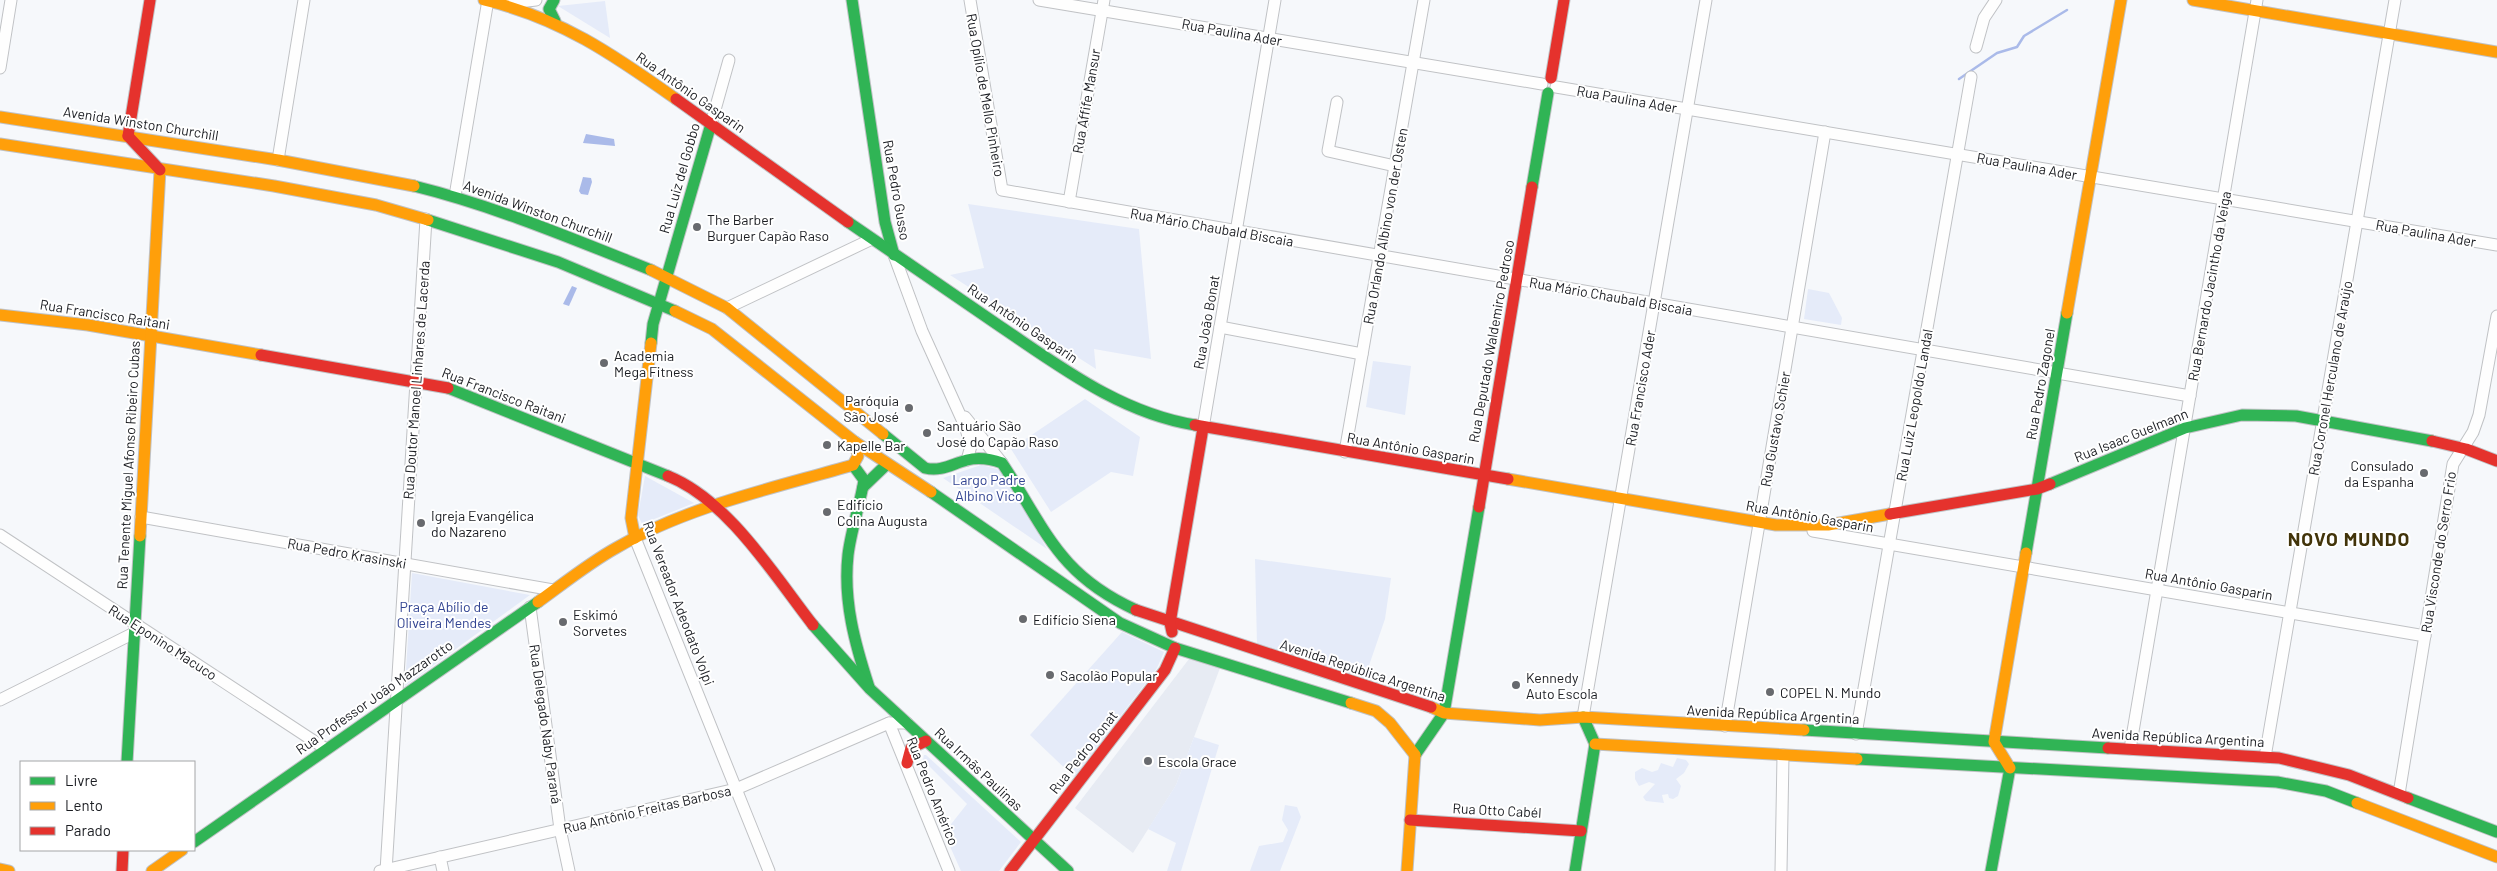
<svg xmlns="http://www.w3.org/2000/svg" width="2497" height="871" viewBox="0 0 2497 871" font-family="Barlow,sans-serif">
<rect width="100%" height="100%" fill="#f6f8fb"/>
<!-- built -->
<polygon fill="#e7ebf3" points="1189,659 1220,668 1176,785 1133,853 1075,808"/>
<!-- green -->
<g fill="#e5ebf9">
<polygon points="605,1 610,38 558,6"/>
<polygon points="968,204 1139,229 1151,359 1094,349 1096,369 950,275 984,268"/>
<polygon points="1808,289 1829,293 1842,318 1841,325 1804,319"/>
<polygon points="1373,361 1411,366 1405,415 1366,407"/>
<polygon points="1085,399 1140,437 1133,476 1111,472 1051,512 1011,449"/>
<polygon points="981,465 997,469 1004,474 1047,549 943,478"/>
<polygon points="645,476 694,503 642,524 638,515"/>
<polygon points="1255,559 1391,578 1385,619 1364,680 1257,645"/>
<polygon points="412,573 530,595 405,686"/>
<polygon points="1122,632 1164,652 1157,668 1074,777 1030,735"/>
<polygon points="1194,737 1219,745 1181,871 1167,871 1176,843 1148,829 1176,785"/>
<polygon points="924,755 926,755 1021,842 999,871 961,871 944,833 967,804 923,760"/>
<polygon points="1677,758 1686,760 1689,764 1684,773 1676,779 1681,786 1678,796 1673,799 1669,798 1668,794 1662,795 1664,803 1646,801 1643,797 1655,784 1649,782 1639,786 1635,779 1635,772 1642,768 1652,772 1658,770 1661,763 1673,767"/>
<polygon points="1285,805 1297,807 1301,817 1280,871 1250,871 1259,846 1283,842 1288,830 1282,820"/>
</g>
<!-- water -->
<g fill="#aabae9">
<polygon points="586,134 614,139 615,146 583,143"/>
<polygon points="583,177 591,178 592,182 588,195 581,194 579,191"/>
<polygon points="572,286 577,288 569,306 563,304"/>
</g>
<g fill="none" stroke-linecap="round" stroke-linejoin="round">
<!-- stream -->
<polyline stroke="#aabae9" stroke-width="2.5" points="1959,79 1997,53 2017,47 2024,36 2067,10"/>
<defs>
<g id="street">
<polyline points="970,0 1002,190 2190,396"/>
<polyline points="1039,0 1542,84"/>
<polyline points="510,3 536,0"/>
<polyline points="1976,47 1984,18 1996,0"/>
<polyline points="0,68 11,0"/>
<polyline points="1556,87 2497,245"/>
<polyline points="1337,102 1328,151 1395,166"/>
<polyline points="711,124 729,60"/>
<polyline points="278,160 304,0"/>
<polyline points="455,196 488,0"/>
<polyline points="1069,202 1104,0"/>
<polyline points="894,255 922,331 965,426 971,446 967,460"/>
<polyline points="727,308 872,239"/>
<polyline points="1220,327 1362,354"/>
<polyline points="965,417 1002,463"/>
<polyline points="1203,428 1275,0"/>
<polyline points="1345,452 1424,0"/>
<polyline points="141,517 553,590"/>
<polyline points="1813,531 2425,636"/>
<polyline points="0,535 326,749"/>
<polyline points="635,538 769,871"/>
<polyline points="530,607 560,829 569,871"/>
<polyline points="0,700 134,633"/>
<polyline points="1583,717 1706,0"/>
<polyline points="889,723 949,871"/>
<polyline points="1725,726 1825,132"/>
<polyline points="1856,734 1971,77"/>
<polyline points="2130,749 2257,0"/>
<polyline points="2265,757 2395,0"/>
<polyline points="2399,794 2453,464 2473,432 2479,415 2497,316"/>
<polyline points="440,857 443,871"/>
<polyline points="380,871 736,789 889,723 907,723"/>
<polyline points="386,871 426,219"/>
<polyline points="1781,871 1783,755"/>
</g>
<g id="fast">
<polyline points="554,0 549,9 555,21"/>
<polyline points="852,0 885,222 894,255"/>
<path d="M 414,186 C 495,206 573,239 651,270"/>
<polyline points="1532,187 1548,93"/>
<polyline points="428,220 558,262 675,311"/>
<path d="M 848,222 C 899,257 950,292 1001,327 C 1062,368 1121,413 1195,425"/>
<polyline points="651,343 653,324 711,124"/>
<polyline points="448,388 668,476"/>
<path d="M 883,434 L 925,468 C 941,472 952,464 967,460 C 978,457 991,459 1002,463 C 1046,529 1057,574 1136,610"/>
<path d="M 853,465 L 864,480 C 860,505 851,530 848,555 C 843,601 855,644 869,687"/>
<polyline points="2050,484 2185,428 2242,415 2296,416 2432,441"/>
<polyline points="863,487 887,464"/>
<polyline points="931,492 1120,623 1175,648 1351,703"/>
<polyline points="2026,553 2067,313"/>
<polyline points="813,625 870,689 1068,871"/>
<polyline points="1583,717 1595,744"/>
<polyline points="1804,730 2108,748"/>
<polyline points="1415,755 1444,713 1479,507"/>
<polyline points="1857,759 2277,782 2326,791 2357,803"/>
<polyline points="127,762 140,536"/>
<polyline points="2408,798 2497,832"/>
<polyline points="194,842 538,602"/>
<polyline points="1575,871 1595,744"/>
<polyline points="1991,871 2010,768"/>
</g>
<g id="slow">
<path d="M 484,0 C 559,17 614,55 676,99"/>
<polyline points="2193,0 2497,52"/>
<polyline points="0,117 278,160 414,186"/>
<polyline points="0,144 274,186 376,205 428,220"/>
<polyline points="651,270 727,308 883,434"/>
<polyline points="675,311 712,329 855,442 931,492"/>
<polyline points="2067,313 2121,0"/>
<polyline points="0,315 88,325 261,355"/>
<polyline points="1508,479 1776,525 1828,525 1890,514"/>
<polyline points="140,536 160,170"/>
<polyline points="635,538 631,518 651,343"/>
<path d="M 538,602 C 563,584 589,563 616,548 C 688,506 774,488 853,465 L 858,456 L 855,442"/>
<polyline points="1351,703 1376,711 1390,723 1415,755"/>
<polyline points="1431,707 1444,713 1540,720 1583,717 1804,730"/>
<polyline points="1595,744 1857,759"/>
<polyline points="2010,768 1994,742 2026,553"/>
<polyline points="2357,803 2497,857"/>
<polyline points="0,869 9,871"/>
<polyline points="152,871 182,850"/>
<polyline points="1407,871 1415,755"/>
</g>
<g id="jam">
<polyline points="1551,78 1564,0"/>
<polyline points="676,99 848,222"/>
<polyline points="128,136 150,0"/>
<polyline points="128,136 160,170"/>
<polyline points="261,355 448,388"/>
<polyline points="1195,425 1508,479"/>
<polyline points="2432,441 2466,449 2497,461"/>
<path d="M 668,476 C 728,500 774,575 813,625"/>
<polyline points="1479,507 1532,187"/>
<polyline points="1890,514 2037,489 2050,484"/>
<polyline points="1136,610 1431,707"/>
<polyline points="1172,632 1170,623 1203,428"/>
<polyline points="2108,748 2279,758 2349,775 2408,798"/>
<polyline points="907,763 911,748 926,741"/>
<polyline points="1410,820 1581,831"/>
<polyline points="122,871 123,850"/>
<polyline points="1010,871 1165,670 1175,648"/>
</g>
</defs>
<!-- street casing -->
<use href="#street" stroke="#c0c2c5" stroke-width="13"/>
<!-- fast casing -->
<use href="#fast" stroke="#c0c2c5" stroke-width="13"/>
<!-- slow casing -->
<use href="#slow" stroke="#c0c2c5" stroke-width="13"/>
<!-- jam casing -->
<use href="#jam" stroke="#c0c2c5" stroke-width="13"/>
<!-- street -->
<use href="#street" stroke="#fefefe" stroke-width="11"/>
<!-- fast -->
<use href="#fast" stroke="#30b455" stroke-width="11"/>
<!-- slow -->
<use href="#slow" stroke="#ff9f0a" stroke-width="11"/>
<!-- jam -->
<use href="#jam" stroke="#e5322d" stroke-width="11"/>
</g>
<!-- markers -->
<g fill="#686a6e" stroke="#fff" stroke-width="2">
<circle cx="697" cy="227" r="5"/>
<circle cx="604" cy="363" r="5"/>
<circle cx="909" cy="408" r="5"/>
<circle cx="927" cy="433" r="5"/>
<circle cx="827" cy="445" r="5"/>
<circle cx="2424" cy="473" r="5"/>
<circle cx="827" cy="512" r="5"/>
<circle cx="421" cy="523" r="5"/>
<circle cx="1023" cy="619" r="5"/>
<circle cx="563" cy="622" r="5"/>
<circle cx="1050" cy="675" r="5"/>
<circle cx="1516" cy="685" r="5"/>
<circle cx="1770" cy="692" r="5"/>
<circle cx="1148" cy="761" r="5"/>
</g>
<g text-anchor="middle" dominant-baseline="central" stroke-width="4" stroke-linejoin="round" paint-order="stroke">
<!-- street labels -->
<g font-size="14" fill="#1b1d22" stroke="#fff">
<text transform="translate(1232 32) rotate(10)">Rua Paulina Ader</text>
<text transform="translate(691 92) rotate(35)">Rua Antônio Gasparin</text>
<text transform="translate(986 95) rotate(80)">Rua Opílio de Mello Pinheiro</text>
<text transform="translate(1627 99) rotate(10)">Rua Paulina Ader</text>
<text transform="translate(1086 101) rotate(-80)">Rua Affife Mansur</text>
<text transform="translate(141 123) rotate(9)">Avenida Winston Churchill</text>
<text transform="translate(2027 166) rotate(10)">Rua Paulina Ader</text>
<text transform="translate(679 178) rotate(-74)">Rua Luiz del Gobbo</text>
<text transform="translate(897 190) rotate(80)">Rua Pedro Gusso</text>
<text transform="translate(538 211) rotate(20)">Avenida Winston Churchill</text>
<text transform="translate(1385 226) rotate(-80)">Rua Orlando Albino von der Osten</text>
<text transform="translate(1212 227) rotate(10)">Rua Mário Chaubald Biscaia</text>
<text transform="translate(2426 233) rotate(10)">Rua Paulina Ader</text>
<text transform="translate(2209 286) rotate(-80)">Rua Bernardo Jacintho da Veiga</text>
<text transform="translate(1611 296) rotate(10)">Rua Mário Chaubald Biscaia</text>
<text transform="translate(105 314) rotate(9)">Rua Francisco Raitani</text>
<text transform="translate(1206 322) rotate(-80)">Rua João Bonat</text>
<text transform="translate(1023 323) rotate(34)">Rua Antônio Gasparin</text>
<text transform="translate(1491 341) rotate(-80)">Rua Deputado Waldemiro Pedroso</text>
<text transform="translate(2330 378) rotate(-80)">Rua Coronel Herculano de Araújo</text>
<text transform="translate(416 380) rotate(-86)">Rua Doutor Manoel Linhares de Lacerda</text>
<text transform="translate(2040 384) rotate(-80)">Rua Pedro Zagonel</text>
<text transform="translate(1640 388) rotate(-80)">Rua Francisco Ader</text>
<text transform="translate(504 395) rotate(21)">Rua Francisco Raitani</text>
<text transform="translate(1914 405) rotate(-80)">Rua Luiz Leopoldo Landal</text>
<text transform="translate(1775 429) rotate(-80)">Rua Gustavo Schier</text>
<text transform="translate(2131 435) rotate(-22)">Rua Isaac Guelmann</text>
<text transform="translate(1411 448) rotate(10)">Rua Antônio Gasparin</text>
<text transform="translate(128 465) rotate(-87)">Rua Tenente Miguel Afonso Ribeiro Cubas</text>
<text transform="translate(1810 516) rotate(10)">Rua Antônio Gasparin</text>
<text transform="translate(2438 552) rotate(-81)">Rua Visconde do Serro Frio</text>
<text transform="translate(347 553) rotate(10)">Rua Pedro Krasinski</text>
<text transform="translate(2209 584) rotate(10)">Rua Antônio Gasparin</text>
<text transform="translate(679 603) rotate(69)">Rua Vereador Adeodato Volpi</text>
<text transform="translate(163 642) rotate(33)">Rua Eponino Macuco</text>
<text transform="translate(1363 670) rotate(18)">Avenida República Argentina</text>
<text transform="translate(374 697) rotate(-35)">Rua Professor João Mazzarotto</text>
<text transform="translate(1773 714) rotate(3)">Avenida República Argentina</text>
<text transform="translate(546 724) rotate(82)">Rua Delegado Naby Paraná</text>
<text transform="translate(2178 737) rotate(3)">Avenida República Argentina</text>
<text transform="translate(1083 752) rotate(-52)">Rua Pedro Bonat</text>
<text transform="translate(979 769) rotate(43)">Rua Irmãs Paulinas</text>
<text transform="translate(933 791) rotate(68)">Rua Pedro Américo</text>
<text transform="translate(647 809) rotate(-13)">Rua Antônio Freitas Barbosa</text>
<text transform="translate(1497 810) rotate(3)">Rua Otto Cabél</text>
</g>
<!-- poi labels -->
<g font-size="14" fill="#1b1d22" stroke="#fff" text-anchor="start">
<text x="707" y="219">The Barber<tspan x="707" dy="16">Burguer Capão Raso</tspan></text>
<text x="614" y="355">Academia<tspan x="614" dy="16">Mega Fitness</tspan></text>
<text x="899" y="400" text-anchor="end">Paróquia<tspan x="899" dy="16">São José</tspan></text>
<text x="937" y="425">Santuário São<tspan x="937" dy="16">José do Capão Raso</tspan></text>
<text x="837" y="445">Kapelle Bar</text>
<text x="2414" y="465" text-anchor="end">Consulado<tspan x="2414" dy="16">da Espanha</tspan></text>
<text x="837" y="504">Edifício<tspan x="837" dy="16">Colina Augusta</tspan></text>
<text x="431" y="515">Igreja Evangélica<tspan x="431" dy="16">do Nazareno</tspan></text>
<text x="573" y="614">Eskimó<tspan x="573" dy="16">Sorvetes</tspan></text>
<text x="1033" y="619">Edifício Siena</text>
<text x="1060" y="675">Sacolão Popular</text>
<text x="1526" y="677">Kennedy<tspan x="1526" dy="16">Auto Escola</tspan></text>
<text x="1780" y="692">COPEL N. Mundo</text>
<text x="1158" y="761">Escola Grace</text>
</g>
<!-- park labels -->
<g font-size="14" fill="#324492" stroke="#fff">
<text x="989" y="479">Largo Padre<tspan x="989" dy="16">Albino Vico</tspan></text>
<text x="444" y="606">Praça Abílio de<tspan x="444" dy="16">Oliveira Mendes</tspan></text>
</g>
<!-- district labels -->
<g font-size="19" font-weight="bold" letter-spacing="1" fill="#42340a" stroke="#fff">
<text x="2349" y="538">NOVO MUNDO</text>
</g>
</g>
<!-- legend -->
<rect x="20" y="761" width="175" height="90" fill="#ffffff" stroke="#a4a5a7"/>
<rect x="30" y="777" width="25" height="8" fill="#30b455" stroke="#a4a5a7"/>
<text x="65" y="786" font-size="15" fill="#1b1d22">Livre</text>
<rect x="30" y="802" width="25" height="8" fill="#ff9f0a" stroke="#a4a5a7"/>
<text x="65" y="811" font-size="15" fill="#1b1d22">Lento</text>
<rect x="30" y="827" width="25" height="8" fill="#e5322d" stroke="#a4a5a7"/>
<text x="65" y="836" font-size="15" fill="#1b1d22">Parado</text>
</svg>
